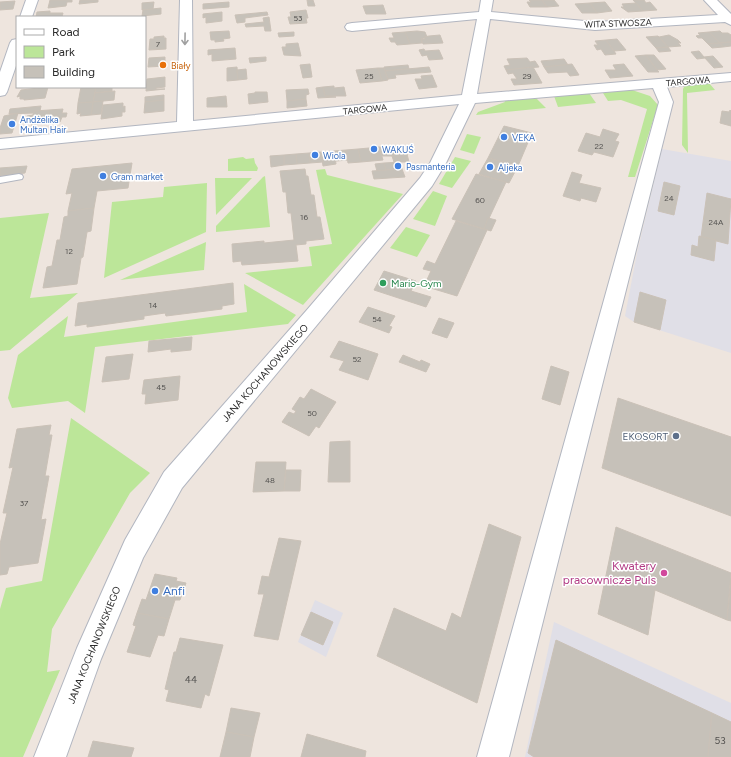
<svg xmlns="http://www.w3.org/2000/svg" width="731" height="757" viewBox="0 0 731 757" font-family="Figtree,sans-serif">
<rect width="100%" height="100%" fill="#eee5de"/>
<!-- industrial -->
<g fill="#e0dfe7">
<polygon points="662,149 731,161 731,353 634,322 625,316 637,253"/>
<polygon points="315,600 343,613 326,657 298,642"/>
<polygon points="554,622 731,703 731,757 525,757"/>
</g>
<!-- green -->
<g fill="#bce699">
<polygon points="709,83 715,90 687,93 688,153 682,145 683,89 685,85 688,85"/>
<polygon points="632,90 650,96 658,105 635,177 628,177 647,109 621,100 608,101 603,93 604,91"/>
<polygon points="589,93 596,103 558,107 554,96"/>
<polygon points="535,97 546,108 476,115 478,112 505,102 504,100"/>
<polygon points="467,134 481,137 474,154 460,150"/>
<polygon points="243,157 246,159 254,158 255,163 258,168 257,171 228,171 228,159"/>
<polygon points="455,157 471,161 452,188 439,184"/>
<polygon points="325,169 327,175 403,194 303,305 245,273 312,266 309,247 332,244 316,170"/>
<polygon points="265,176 270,227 216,232 216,226 263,177"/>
<polygon points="215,178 252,178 216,215"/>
<polygon points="207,183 206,232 104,278 112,202 163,197 164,187"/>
<polygon points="433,191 447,196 435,226 413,219"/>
<polygon points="49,213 30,298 78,293 10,350 0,351 0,218"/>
<polygon points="406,227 430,235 417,257 390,248"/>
<polygon points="206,242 204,270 120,280"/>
<polygon points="244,284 296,315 288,324 95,347 85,413 68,401 12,408 8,398 18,355 68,316 64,337 247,312"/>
<polygon points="71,418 150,473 130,493 52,629 47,672 60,670 23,757 0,757 0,609 6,588 42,581"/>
</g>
<!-- building -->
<g fill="#c6c1b9" stroke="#cac1b7">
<polygon points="50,0 72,0 72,2 67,2 66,6 48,8"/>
<polygon points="80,0 98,0 98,2 79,4"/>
<polygon points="307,0 313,0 315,6 308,6"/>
<polygon points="529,0 542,0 547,7 530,7 527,2 531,2"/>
<polygon points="542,0 554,0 559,6 547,7"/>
<polygon points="633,0 644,0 646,3 650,2 657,10 643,11"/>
<polygon points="15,1 13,9 0,10 0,2"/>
<polygon points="154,2 153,9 142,10 142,3"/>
<polygon points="229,2 229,7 203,9 203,4"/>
<polygon points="605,2 612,11 597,13 590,3"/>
<polygon points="590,3 597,13 582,13 575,4"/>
<polygon points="636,3 643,11 628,12 621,7 624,7 622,4"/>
<polygon points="383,5 386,14 366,14 363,6"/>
<polygon points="161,8 161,14 142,16 143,10"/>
<polygon points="306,10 308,18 306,18 307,23 290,24 288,17 291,17 290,12"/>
<polygon points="50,11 50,13 63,13 62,17 36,17 37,12"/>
<polygon points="222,12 222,21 206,23 206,17 203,18 203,14"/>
<polygon points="267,12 268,15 245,18 245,22 237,23 235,15"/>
<polygon points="269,17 271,31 265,31 264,26 246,27 245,24 264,22 263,18"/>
<polygon points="229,31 230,38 223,39 224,41 215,42 215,40 211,40 210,32"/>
<polygon points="417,31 425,32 427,37 421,39 422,43 410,44 405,32"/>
<polygon points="720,31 722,33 728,33 731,35 731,42 720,43 709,32"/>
<polygon points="294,32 294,36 279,37 278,33"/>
<polygon points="405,32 410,44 397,45 395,42 391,42 389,38 394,38 392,33"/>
<polygon points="709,32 720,43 708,44 702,38 698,38 696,36 700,35 698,33"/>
<polygon points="440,35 443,43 423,44 421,39 425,39 424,37 429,36"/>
<polygon points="669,35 678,40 681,43 678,43 681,46 668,47 659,37"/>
<polygon points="164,36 164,38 166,38 166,49 149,50 150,39 154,39 154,37"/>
<polygon points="658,36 659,37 668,47 656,48 646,37"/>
<polygon points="617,39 626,50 614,51 606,40"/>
<polygon points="606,40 614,51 616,54 605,55 601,49 597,50 594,45 598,45 595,41"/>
<polygon points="731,42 731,46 723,47 720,43"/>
<polygon points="298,43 301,56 284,55 282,47 286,47 286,44"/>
<polygon points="720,43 723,47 712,48 708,44"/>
<polygon points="668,47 671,51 659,52 656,48"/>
<polygon points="235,48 236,59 212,61 212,54 208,55 208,50"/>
<polygon points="424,49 425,51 439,50 443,59 429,60 427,55 422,56 419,50"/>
<polygon points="699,51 704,57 705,58 697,59 691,52"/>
<polygon points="646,55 657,70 659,72 648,72 635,56"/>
<polygon points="646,55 654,55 666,69 657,70"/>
<polygon points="713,56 723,67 714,68 704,57"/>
<polygon points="165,57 165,66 148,67 149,58"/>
<polygon points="266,57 266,61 250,63 249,58"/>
<polygon points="527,58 530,62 535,61 539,67 506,70 504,66 510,65 507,59"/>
<polygon points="564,59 568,65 544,67 541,61"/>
<polygon points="310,64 312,77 303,78 300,65"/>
<polygon points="572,64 579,75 570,76 567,72 548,73 544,67"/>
<polygon points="624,64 633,76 610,78 605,70 616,70 613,65"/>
<polygon points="408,65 409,69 385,71 384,67"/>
<polygon points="237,67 238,80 227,81 227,68"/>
<polygon points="429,67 431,72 395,75 396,78 388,79 385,71"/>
<polygon points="533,67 542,83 514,85 511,79 517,79 513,73 508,74 506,70"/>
<polygon points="378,68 384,68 388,80 382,81"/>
<polygon points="378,68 382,81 360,83 356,70"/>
<polygon points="246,69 247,79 238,80 237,70"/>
<polygon points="432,75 437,87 419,89 415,79 422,79 421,76"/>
<polygon points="165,77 165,87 156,88 156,89 165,89 146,91 147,79"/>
<polygon points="334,86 334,88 344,87 346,96 325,96 323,87"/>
<polygon points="48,87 45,98 24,100 24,99 20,99 20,96 17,97 21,90"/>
<polygon points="81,87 96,87 93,102 78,103"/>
<polygon points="96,87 112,87 112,91 95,93"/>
<polygon points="323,87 325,96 336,97 318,98 316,88"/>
<polygon points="308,89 309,94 306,95 306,99 287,101 286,90"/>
<polygon points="115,91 114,100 93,102 95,93"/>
<polygon points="255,92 267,92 268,102 249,104 248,94 255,93"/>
<polygon points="164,95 164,100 145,102 145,97"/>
<polygon points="226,96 227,107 207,107 207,98"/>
<polygon points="306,99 307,106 287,108 287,101"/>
<polygon points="164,100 164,111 144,113 145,102"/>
<polygon points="103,101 101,114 91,115 93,102"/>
<polygon points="93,102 91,115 80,116 81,113 77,114 78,103"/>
<polygon points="123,103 123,107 125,106 125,112 122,112 122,116 101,119 103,105"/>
<polygon points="41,106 40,111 34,111 34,113 9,114 10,109"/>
<polygon points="63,109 62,113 67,113 66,117 62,117 60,122 45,123 49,110"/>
<polygon points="49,110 45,123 31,125 32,120 26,121 27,116 33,115 34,111"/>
<polygon points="730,110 731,111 731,126 720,123 722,111 729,112"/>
<polygon points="18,113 12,133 0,134 0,128 4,116"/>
<polygon points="504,126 532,133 518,166 488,158"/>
<polygon points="603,129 619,134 615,141 619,142 613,157 594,152 592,155 578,151 586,133 600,137"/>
<polygon points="391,146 392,149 397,151 392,156 382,156 379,147"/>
<polygon points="379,147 383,160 372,161 369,148"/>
<polygon points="369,148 372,161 361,162 358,149"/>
<polygon points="358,149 361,162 348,163 346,150"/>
<polygon points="346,150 348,160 336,161 334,151"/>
<polygon points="334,151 336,164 323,166 321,152"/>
<polygon points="397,151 407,154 409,162 394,162 392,156"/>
<polygon points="321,152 323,162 310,163 309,153"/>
<polygon points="309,153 310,163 297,164 296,154"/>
<polygon points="296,154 297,164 284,165 284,155"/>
<polygon points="284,155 284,165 271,167 270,156"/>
<polygon points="488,158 518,166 509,183 479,174"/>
<polygon points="401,162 400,163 402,169 386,170 384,163"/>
<polygon points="132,163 128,188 97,191 94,208 68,211 72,193 66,194 72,169"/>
<polygon points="384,163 386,170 377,171 375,164"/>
<polygon points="27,166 25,173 0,176 0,168"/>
<polygon points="305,169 306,176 308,176 311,195 314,195 317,217 320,217 324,239 306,241 306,244 296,245 298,261 242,265 241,261 233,262 232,244 264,241 264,243 294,240 291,213 288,213 286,192 283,192 280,171"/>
<polygon points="402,169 405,177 374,179 372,171"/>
<polygon points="572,172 582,175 579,183 601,188 596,202 581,198 580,201 563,196"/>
<polygon points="476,174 506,182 484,229 452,219"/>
<polygon points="664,182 680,186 674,215 658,211"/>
<polygon points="707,193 731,199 728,244 701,237"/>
<polygon points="94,208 91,231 87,232 83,257 81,258 77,284 43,288 47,267 52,266 57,240 60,240 64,217 68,216 68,211"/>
<polygon points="488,218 496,220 491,231 484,229"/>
<polygon points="456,221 487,230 457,296 424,286 431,271 423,269 427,261 435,264"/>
<polygon points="699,236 716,240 714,261 691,255 692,245 698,247"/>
<polygon points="384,271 416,281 411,291 431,297 426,307 374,290"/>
<polygon points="233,283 234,304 222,306 222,309 166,316 165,313 144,316 144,319 87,327 87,324 75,326 78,303"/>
<polygon points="640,292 666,300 660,330 634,322"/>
<polygon points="368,307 395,316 389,326 392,327 389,333 359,322"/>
<polygon points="439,318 454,323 447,338 432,333"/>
<polygon points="192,337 191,350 171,352 171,349 148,352 149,341"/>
<polygon points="339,341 378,354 368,380 339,370 344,361 330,357"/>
<polygon points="133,354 129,379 102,382 106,357"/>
<polygon points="403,355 420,362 421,360 430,364 426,372 399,362"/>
<polygon points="551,366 569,372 560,405 542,399"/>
<polygon points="180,376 178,400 145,404 146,394 142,394 144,380"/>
<polygon points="311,389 336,402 319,428 316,426 309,436 282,422 289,412 294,414 296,411 292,409 300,397 304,399"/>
<polygon points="618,398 731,437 731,516 602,468"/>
<polygon points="51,425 49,435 52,435 45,476 49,476 41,520 46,519 38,563 9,567 7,574 0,575 0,544 7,513 3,513 13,467 9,468 17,429"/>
<polygon points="350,441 350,482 328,482 330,442"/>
<polygon points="256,462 286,462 284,491 253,492"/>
<polygon points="286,470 301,470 300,491 284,491"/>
<polygon points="489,524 521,537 477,703 377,656 394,608 446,631 452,613 461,618"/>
<polygon points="616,527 731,573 727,620 655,590 648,635 598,614"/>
<polygon points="279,538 301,541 278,640 254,636 264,594 258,594 262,576 269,577"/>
<polygon points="155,574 177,578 176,581 186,583 180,600 175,600 169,619 137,613 142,599 146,600"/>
<polygon points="731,579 731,621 727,620"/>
<polygon points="311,612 333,622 323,645 301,635"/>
<polygon points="137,613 169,619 164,636 158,635 150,657 127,652 136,626 133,625"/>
<polygon points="180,638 223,645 209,696 205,694 201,708 166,701 169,690 165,689 174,652 176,652"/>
<polygon points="556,640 712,713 708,757 534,757 528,753"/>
<polygon points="231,708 260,713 254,737 226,732"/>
<polygon points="712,713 731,722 731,757 708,757"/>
<polygon points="226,732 254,737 250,757 220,757"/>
<polygon points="307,734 366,751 365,757 301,757"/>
<polygon points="93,741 134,748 131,757 88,757"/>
</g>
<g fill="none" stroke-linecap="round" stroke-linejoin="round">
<defs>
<polygon id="lane" points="19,174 22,175 23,177 22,179 0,183 0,177"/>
<g id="street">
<polygon points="26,0 38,0 32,17 20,17"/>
<polygon points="180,0 192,0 193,121 462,95 477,19 352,31 347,30 345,27 347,24 352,23 479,12 481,0 493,0 491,12 595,22 718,15 704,0 717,0 731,14 731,25 725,22 595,30 490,19 477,94 731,73 731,81 667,87 673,102 509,757 477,757 659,102 653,88 475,103 446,163 432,186 182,488 143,558 101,659 66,757 34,757 77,648 125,540 164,472 306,311 420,178 430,163 459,104 0,149 0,139 177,122"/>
<polygon points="17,39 17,63 7,92 5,95 0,96 0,72 10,43 12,40"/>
</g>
</defs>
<!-- lane casing -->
<use href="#lane" stroke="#b2b6c0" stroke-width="2"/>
<!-- street casing -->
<use href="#street" stroke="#b2b6c0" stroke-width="2"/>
<!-- lane -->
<use href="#lane" fill="#fff" fill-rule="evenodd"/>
<!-- street -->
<use href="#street" fill="#fff" fill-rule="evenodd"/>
</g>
<!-- one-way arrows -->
<defs><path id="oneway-shaft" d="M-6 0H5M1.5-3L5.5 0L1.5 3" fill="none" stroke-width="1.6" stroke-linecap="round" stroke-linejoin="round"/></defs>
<use stroke="#a0a0a0" href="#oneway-shaft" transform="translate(185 39) rotate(91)"/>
<!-- markers -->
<circle fill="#e8710a" stroke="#fff" stroke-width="1.5" cx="163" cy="65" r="4"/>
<g fill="#3f7fe0" stroke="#fff" stroke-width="1.5">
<circle cx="12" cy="124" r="4"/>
<circle cx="504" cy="137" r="4"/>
<circle cx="374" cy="149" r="4"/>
<circle cx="315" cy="155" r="4"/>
<circle cx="398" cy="166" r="4"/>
<circle cx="490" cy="167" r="4"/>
<circle cx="103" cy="176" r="4"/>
<circle cx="155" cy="591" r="4"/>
</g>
<circle fill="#2e9e5b" stroke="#fff" stroke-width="1.5" cx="383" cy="283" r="4"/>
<circle fill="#5c6f8a" stroke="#fff" stroke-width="1.5" cx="676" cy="436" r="4"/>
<circle fill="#d1479c" stroke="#fff" stroke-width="1.5" cx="664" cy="573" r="4"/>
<g text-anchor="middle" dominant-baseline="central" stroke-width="3" stroke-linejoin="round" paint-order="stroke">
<!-- number labels -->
<g font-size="8" fill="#52514f">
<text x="298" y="18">53</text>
<text x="158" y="44">7</text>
<text x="369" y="76">25</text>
<text x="527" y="76">29</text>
<text x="599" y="146">22</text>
<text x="669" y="198">24</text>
<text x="480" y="200">60</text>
<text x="304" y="217">16</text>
<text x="716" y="222">24A</text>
<text x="69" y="251">12</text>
<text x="153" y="305">14</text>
<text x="377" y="319">54</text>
<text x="357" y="359">52</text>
<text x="161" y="387">45</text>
<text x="312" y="413">50</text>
<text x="270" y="480">48</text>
<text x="24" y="503">37</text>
</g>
<!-- far-street labels -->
<g font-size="9" fill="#2c2c2c" stroke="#fff">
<text transform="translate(618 23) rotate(-2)">WITA STWOSZA</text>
<text transform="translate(688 81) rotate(-5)">TARGOWA</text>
<text transform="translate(365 109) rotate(-6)">TARGOWA</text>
</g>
<!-- far-food labels -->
<g font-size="9" fill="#c56008" stroke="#fff" text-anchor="start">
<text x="171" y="65">Biały</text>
</g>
<!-- far-shop labels -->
<g font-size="9" fill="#366cbe" stroke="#fff" text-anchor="start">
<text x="20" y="119">Andżelika<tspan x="20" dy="10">Multan Hair</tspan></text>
<text x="512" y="137">VEKA</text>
<text x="382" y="149">WAKUŚ</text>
<text x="323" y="155">Wiola</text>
<text x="406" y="166">Pasmanteria</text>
<text x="498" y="167">Aljeka</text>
<text x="111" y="176">Gram market</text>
</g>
<!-- leisure labels -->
<g font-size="10" fill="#27864d" stroke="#fff" text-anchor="start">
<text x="391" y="283">Mario-Gym</text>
</g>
<!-- street labels -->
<g font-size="10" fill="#2c2c2c" stroke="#fff">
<text transform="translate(265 373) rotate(-49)">JANA KOCHANOWSKIEGO</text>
<text transform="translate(94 645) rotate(-68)">JANA KOCHANOWSKIEGO</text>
</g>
<!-- service labels -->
<g font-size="10" fill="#4e5e75" stroke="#fff" text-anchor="end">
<text x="668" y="436">EKOSORT</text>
</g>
<!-- near-number labels -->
<g font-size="10" fill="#52514f">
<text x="191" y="679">44</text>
<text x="720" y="740">53</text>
</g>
<!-- near-hotel labels -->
<g font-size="12" fill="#b23c85" stroke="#fff" text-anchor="end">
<text x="656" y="566">Kwatery<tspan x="656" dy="14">pracownicze Puls</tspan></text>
</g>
<!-- near-shop labels -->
<g font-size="12" fill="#366cbe" stroke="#fff" text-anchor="start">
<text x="163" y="591">Anfi</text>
</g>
</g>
<!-- legend -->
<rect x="16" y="16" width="130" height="72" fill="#ffffff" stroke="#ababab"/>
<rect x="24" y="29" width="20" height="6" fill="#ffffff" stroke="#ababab"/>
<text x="52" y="36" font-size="12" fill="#2c2c2c">Road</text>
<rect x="24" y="46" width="20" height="12" fill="#bce699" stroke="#ababab"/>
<text x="52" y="56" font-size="12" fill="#2c2c2c">Park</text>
<rect x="24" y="66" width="20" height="12" fill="#c6c1b9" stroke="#ababab"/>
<text x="52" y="76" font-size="12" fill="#2c2c2c">Building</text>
</svg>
